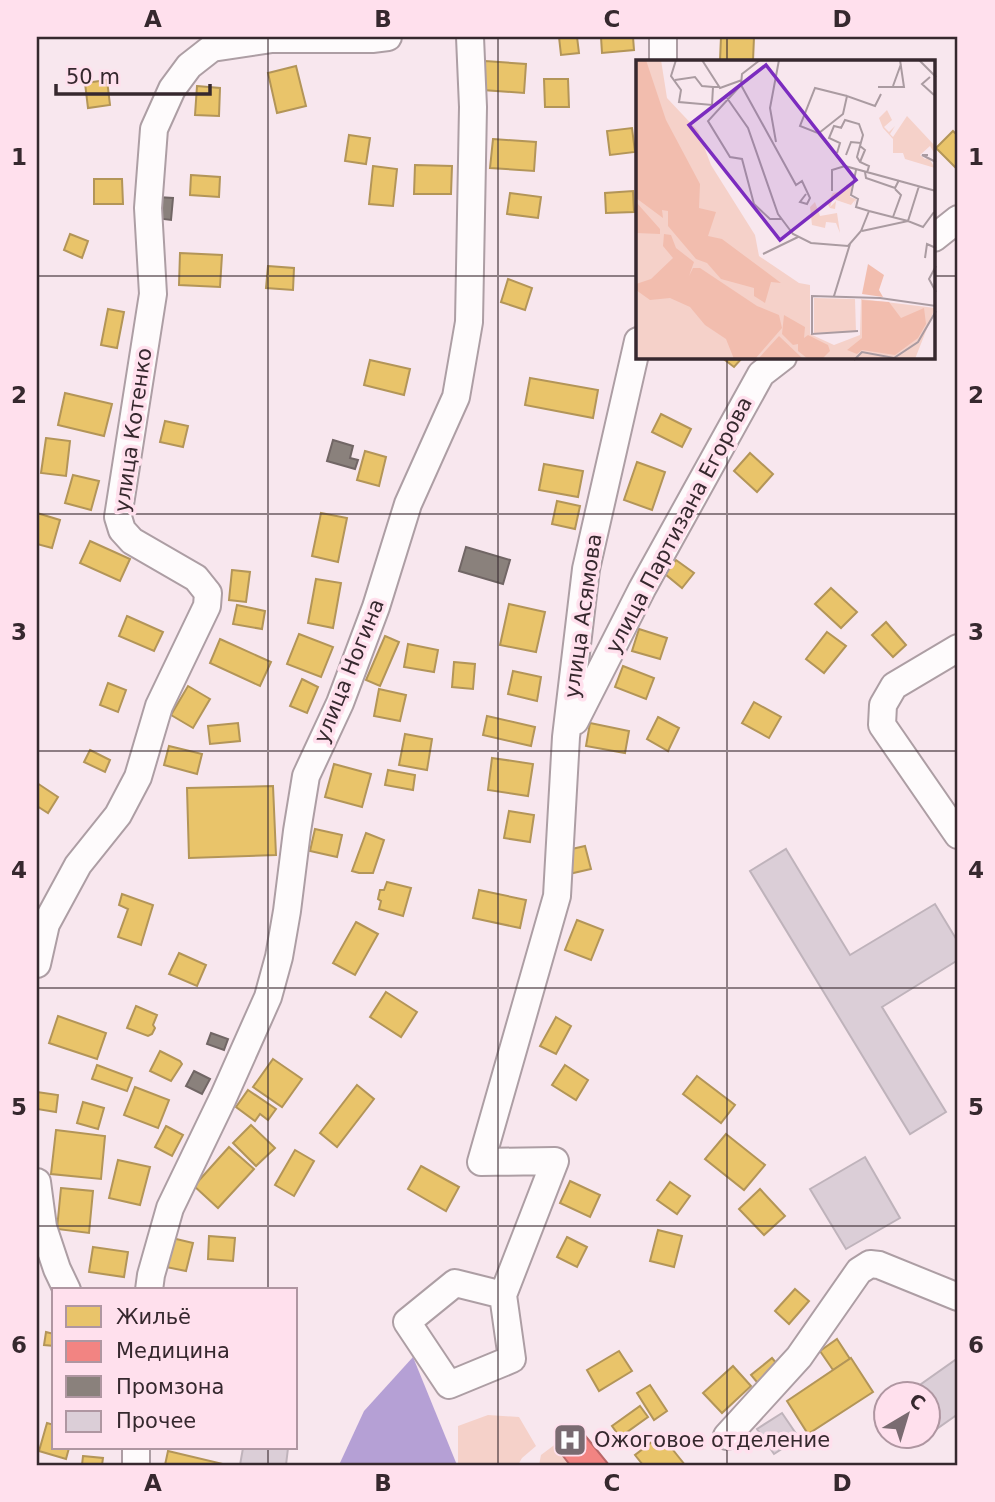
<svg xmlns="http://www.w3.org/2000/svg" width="995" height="1502" viewBox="0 0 995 1502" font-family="'DejaVu Sans',sans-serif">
<rect width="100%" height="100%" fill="#f8e7ee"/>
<!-- green -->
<g fill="#f5d1c9">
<polygon points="488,1415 519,1417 536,1446 522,1458 518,1465 458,1465 458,1426"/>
<polygon points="583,1433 560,1452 570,1465 539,1465 541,1455 561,1440"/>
</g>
<!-- water -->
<polygon fill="#b5a0d5" points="413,1357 457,1465 339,1465 364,1411"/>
<!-- homes -->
<g fill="#e9c46a" stroke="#b39558" stroke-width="2">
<polygon points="559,37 577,37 579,53 561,55"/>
<polygon points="601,37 633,37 634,50 602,53"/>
<polygon points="721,37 754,37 753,61 720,61"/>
<polygon points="485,61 526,64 524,93 483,90"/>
<polygon points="296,66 306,106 277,113 268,73"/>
<polygon points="544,79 568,79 569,107 545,107"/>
<polygon points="107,80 110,105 88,108 85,83"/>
<polygon points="197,86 220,88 219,116 195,115"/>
<polygon points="632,128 635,152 610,155 607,131"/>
<polygon points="953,131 958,136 958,164 955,167 936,148"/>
<polygon points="349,135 370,138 366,164 345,161"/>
<polygon points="493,139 536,142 534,171 490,168"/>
<polygon points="415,165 452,166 451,194 414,194"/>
<polygon points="373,166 397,169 393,206 369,204"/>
<polygon points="191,175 220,177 219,197 190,195"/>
<polygon points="94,179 122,179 123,204 94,204"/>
<polygon points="633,191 634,212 606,213 605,193"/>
<polygon points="510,193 541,197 538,218 507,214"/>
<polygon points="70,234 88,241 82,258 64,250"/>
<polygon points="180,253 222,255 220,287 179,285"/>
<polygon points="268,266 294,268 293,290 266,288"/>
<polygon points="508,279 532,288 525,310 501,302"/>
<polygon points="108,309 124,312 117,348 101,345"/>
<polygon points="721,357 743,357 734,367"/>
<polygon points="370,360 410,369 404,395 364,385"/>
<polygon points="530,378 598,390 593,418 525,405"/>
<polygon points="65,393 112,404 104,436 58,425"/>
<polygon points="661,414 691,429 682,447 652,432"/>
<polygon points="165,421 188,426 183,447 160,442"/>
<polygon points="46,438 70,441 66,476 41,473"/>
<polygon points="365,451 386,457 379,486 357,480"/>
<polygon points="750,453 773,474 757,492 734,471"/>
<polygon points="637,462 665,472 652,510 624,500"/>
<polygon points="544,464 583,471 578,497 539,490"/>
<polygon points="73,475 99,481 91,510 65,503"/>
<polygon points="557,501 580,506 575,529 552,524"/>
<polygon points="37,513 60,520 52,548 37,544"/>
<polygon points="321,513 347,518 338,562 312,556"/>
<polygon points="90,541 130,559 120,581 80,563"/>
<polygon points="676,560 694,573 682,588 665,574"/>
<polygon points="232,570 250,572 246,602 229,600"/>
<polygon points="316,579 341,583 333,628 308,623"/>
<polygon points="831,588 857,612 841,628 815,604"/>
<polygon points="509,604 545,612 536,652 500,645"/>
<polygon points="237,605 265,611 262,629 233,624"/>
<polygon points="127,616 163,632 154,651 119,636"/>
<polygon points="886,622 906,645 893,657 872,635"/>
<polygon points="639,629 667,638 660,659 632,651"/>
<polygon points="827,632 846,646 824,673 806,659"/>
<polygon points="299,634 333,647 321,677 287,664"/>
<polygon points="385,636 399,642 380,686 366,680"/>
<polygon points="220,639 271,662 260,686 210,663"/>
<polygon points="408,644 438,650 434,672 404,667"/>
<polygon points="454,662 475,664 473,689 452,687"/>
<polygon points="623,666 654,678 646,699 615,687"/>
<polygon points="513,671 541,677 537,701 508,694"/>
<polygon points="302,679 318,687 307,713 290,706"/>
<polygon points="108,683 126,690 118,712 100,705"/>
<polygon points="188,686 210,699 193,728 171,715"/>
<polygon points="379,689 406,695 400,721 374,716"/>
<polygon points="754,702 781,717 769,738 742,723"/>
<polygon points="487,716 535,727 531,746 483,735"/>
<polygon points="658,717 679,728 668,751 647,739"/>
<polygon points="238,723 240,741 210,744 208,726"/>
<polygon points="590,723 629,731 625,753 586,746"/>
<polygon points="405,734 432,739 427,770 399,765"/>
<polygon points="169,746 202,754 197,774 164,765"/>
<polygon points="90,750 110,760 105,772 84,762"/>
<polygon points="492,758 533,764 528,796 488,790"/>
<polygon points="334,764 371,774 362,807 325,797"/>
<polygon points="388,770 415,775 413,790 385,785"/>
<polygon points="37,783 58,797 48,813 37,806"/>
<polygon points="273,786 276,855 189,858 187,788"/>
<polygon points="509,811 534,815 530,842 504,838"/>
<polygon points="315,829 342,835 337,857 310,851"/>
<polygon points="366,833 384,840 373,873 359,873 352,871"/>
<polygon points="585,846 591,869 569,874 563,851"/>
<polygon points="387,882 411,888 403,916 379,909 381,901 378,899 380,890 384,890"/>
<polygon points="479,890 526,900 520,928 473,918"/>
<polygon points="122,894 153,905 141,945 118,937 128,909 119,905"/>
<polygon points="577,920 603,930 591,960 565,950"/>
<polygon points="356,922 378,934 355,975 333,963"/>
<polygon points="179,953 206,965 197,986 169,974"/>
<polygon points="386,992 417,1012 401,1037 370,1017"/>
<polygon points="136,1006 157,1015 153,1025 155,1028 152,1034 148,1036 127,1028"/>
<polygon points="58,1016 106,1033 97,1059 49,1043"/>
<polygon points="556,1017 571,1026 556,1054 540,1046"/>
<polygon points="160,1051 180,1061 182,1064 171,1081 150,1071"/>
<polygon points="273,1059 302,1079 282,1107 253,1087"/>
<polygon points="97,1065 132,1078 127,1091 92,1079"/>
<polygon points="565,1065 588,1080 576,1100 552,1085"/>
<polygon points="697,1076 735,1105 721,1123 683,1094"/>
<polygon points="357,1085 374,1099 337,1147 320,1133"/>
<polygon points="135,1087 169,1100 158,1128 124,1115"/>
<polygon points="248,1090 276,1109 268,1120 260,1114 255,1121 236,1107"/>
<polygon points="37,1092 58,1095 56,1112 37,1109"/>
<polygon points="83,1102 104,1108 98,1129 77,1123"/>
<polygon points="251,1125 275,1148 256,1166 233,1143"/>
<polygon points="166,1126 183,1135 172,1156 155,1147"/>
<polygon points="56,1130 105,1136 101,1179 51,1174"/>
<polygon points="726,1134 765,1165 744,1190 705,1159"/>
<polygon points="229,1147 254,1169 218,1208 194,1186"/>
<polygon points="295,1150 314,1161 294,1196 275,1185"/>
<polygon points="118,1160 150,1167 140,1205 109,1198"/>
<polygon points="421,1166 459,1187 446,1211 408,1189"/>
<polygon points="570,1181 600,1195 590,1217 560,1203"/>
<polygon points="670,1182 690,1196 677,1214 657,1200"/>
<polygon points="61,1188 93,1191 89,1233 57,1229"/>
<polygon points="760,1189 785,1216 764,1235 739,1209"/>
<polygon points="658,1230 682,1236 674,1267 650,1261"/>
<polygon points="209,1236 235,1238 233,1261 208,1259"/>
<polygon points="567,1237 587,1247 577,1267 557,1257"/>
<polygon points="172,1238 193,1243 186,1271 166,1267"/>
<polygon points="93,1247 128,1252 124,1277 89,1272"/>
<polygon points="795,1289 809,1301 789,1324 775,1311"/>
<polygon points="46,1332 54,1334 54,1346 44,1345"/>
<polygon points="837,1339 850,1359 833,1370 820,1351"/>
<polygon points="619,1351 632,1371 599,1391 587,1370"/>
<polygon points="772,1358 783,1371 762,1388 751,1375"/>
<polygon points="851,1358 873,1392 808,1434 787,1401"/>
<polygon points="733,1366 751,1386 722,1413 703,1393"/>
<polygon points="650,1385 667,1411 654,1420 637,1393"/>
<polygon points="640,1406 648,1417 620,1437 612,1426"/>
<polygon points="47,1423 54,1425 54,1448 69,1448 66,1459 39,1451"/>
<polygon points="661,1435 685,1465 643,1465 635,1455"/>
<polygon points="168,1451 223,1464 222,1465 165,1465"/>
<polygon points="83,1456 103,1458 102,1465 82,1465"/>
</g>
<!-- health -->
<polygon fill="#f28482" stroke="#ba6869" stroke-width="2" points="583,1433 609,1465 570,1465 560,1452"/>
<!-- industry -->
<g fill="#8a817c" stroke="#716665" stroke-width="2">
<polygon points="157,197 173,198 171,220 155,218"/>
<polygon points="333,440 353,446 350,458 358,460 355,469 327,461"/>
<polygon points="466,547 510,560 503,584 459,571"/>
<polygon points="211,1033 228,1039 224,1050 207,1044"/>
<polygon points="194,1071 210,1079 202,1094 186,1086"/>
</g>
<!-- building -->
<g fill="#dbced7" stroke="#bfb3bb" stroke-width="2">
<polygon points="786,849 850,955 935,904 958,942 958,960 882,1007 946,1112 910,1134 750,871"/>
<polygon points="865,1157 900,1218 846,1249 810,1189"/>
<polygon points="958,1358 958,1414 928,1435 928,1394 907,1394"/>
<polygon points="782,1413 799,1438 774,1454 757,1429"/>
<polygon points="243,1448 288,1448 286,1465 240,1465"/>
</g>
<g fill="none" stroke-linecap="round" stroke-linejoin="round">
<defs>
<g id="minor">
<polyline points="663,61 663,37"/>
<polyline points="934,238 958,219"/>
<polyline points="958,648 894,686 883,705 882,725 958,835"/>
<polyline points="575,721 642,589 761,374 783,357"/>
<polyline points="37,964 46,924 78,865 118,815 138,777 159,706 207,606 208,593 196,578 132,541 122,530 118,517 153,294 148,208 154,129 172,89 189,66 212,48 272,39 372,39 388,37"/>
<polyline points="37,1182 43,1227 57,1269 67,1290"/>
<polyline points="149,1290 151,1275 170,1208 223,1098 268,997 279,957 287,911 297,831 306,776 340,703 376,607 408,504 456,397 469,322 473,107 470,37"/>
<polyline points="503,1295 455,1283 407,1322 449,1385 512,1359 503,1295 555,1161 481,1162 557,896 566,737 586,569 638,341"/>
<polyline points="727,1436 799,1357 859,1271 870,1264 879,1265 958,1297"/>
<polyline points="136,1448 136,1465"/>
</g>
</defs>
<!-- minor casing -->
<use href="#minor" stroke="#ad9ea4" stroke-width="30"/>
<!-- minor -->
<use href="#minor" stroke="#fefbfc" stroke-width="26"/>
</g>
<!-- grid -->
<path fill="none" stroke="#36282e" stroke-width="2" stroke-opacity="0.55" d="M 268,37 L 268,1290M 498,37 L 498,1465M 727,37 L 727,61M 37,276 L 638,276M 934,276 L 958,276M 727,357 L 727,1465M 37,514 L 958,514M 37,751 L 958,751M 37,988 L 958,988M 37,1226 L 958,1226M 268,1448 L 268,1465"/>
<!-- icons -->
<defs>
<symbol id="hospital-square" viewBox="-11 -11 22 22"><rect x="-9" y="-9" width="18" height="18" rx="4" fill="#7a6b71" stroke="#ffe0ed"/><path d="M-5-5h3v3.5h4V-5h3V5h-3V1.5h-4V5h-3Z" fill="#fff"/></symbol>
</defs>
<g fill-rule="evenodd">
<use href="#hospital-square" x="551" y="1421" width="38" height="38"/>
</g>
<g text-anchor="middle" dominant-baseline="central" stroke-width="7" stroke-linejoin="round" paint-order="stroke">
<!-- street labels -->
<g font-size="21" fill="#36282e" stroke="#ffe0ed">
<text transform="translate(133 430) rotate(-82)">улица Котенко</text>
<text transform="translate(679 525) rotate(-62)">улица Партизана Егорова</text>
<text transform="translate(583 616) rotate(-82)">улица Асямова</text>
<text transform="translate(349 671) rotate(-68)">улица Ногина</text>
</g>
<!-- poi labels -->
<g font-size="21" fill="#36282e" stroke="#ffe0ed" text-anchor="start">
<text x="594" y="1440">Ожоговое отделение</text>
</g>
</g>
<!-- overview -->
<g transform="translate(636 60)">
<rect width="299" height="299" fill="#f8e7ee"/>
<path d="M 0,0 L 25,0 L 31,38 L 62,71 L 75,105 L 119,175 L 123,196 L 163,223 L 174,225 L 174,274 L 198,285 L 224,275 L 225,239 L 299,248 L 279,299 L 2,299 ZM 251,50 L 256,60 L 248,67 L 253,72 L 259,66 L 254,74 L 257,77 L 271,56 L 299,86 L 299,94 L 294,86 L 284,95 L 289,99 L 292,97 L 299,108 L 269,99 L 267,93 L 257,93 L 257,79 L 247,68 L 243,58 ZM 216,122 L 214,137 L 220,139 L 218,146 L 219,140 L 215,145 L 200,140 L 198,135 L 194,147 L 200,141 L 199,149 L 194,148 L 191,143 L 197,133 L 211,130 L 210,125 ZM 179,142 L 184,156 L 201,153 L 204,173 L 200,163 L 190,162 L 189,168 L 176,165 L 174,147 ZM 178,238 L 219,239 L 220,272 L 178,273 Z" fill="#f5d1c9"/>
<path d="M 0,0 L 10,0 L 30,60 L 64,124 L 63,148 L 80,152 L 72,176 L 86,179 L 145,223 L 135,222 L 129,243 L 118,236 L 118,228 L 85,219 L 71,203 L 60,199 L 32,166 L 32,151 L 26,150 L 27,158 L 0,138 ZM 0,142 L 24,169 L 24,174 L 0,173 ZM 28,174 L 35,175 L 40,188 L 58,202 L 53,216 L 57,208 L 64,208 L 121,246 L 143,255 L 146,268 L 119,299 L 98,299 L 90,279 L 69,265 L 54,247 L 34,238 L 14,240 L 0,230 L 0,224 L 15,219 L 37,198 L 27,186 ZM 232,204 L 248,215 L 243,230 L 247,237 L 226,234 ZM 226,240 L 253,242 L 265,258 L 288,248 L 290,264 L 282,278 L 259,295 L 226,290 L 221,294 L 211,290 L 226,278 ZM 148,255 L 169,267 L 168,278 L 172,275 L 192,285 L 194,291 L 186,299 L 172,299 L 162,291 L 162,284 L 157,285 L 146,274 ZM 143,276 L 164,296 L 167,299 L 122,299 Z" fill="#f2bdae"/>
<path fill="none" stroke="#aa9ba1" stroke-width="2" d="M 40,0 L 35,16 L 45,30 L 43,42 L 76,45 L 77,27 L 83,27M 66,0 L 84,28 L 106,20M 124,0 L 106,14 L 105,25 L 72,61 L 94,97 L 106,99 L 118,144 L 134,159 L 145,159M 283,0 L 300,17M 294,17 L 286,24 L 298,35M 39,20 L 59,17 L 66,26 L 77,27M 105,25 L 160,125 L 166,121 L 174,138 L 171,144 L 164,142 L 170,134M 257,26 L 265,4M 242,27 L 268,27 L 264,0M 211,36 L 179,28 L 164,66 L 182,73 L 209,106 L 300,131M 91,38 L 112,68 L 142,154 L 157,174 L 175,183 L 212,186 L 225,171 L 233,151M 205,68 L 209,60 L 223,64 L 227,75 L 224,86M 183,73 L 207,54 L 211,36 L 239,46 L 245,34M 140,82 L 134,48 L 143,0M 201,93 L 204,83 L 193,78 L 198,66 L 206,68M 210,95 L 215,82 L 225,83M 292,95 L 286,95 L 300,102M 224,102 L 229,90 L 224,86 L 221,97 L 224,102 L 233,106 L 231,113M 220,110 L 215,135 L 222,139 L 220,147 L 233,151 L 272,161 L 283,126M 229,112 L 230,118 L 259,128 L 263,120M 196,131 L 196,110 L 209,106M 257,157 L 265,135 L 259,129M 226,171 L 272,161 L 287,167 L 298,152M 127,194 L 162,177M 289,198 L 291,184 L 300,188M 300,206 L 293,219 L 300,232M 198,236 L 214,184M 222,271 L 176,274 L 176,236 L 244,238 L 300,246M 218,300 L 226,292 L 258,298 L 282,282 L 300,251"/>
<path fill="#7b2cbf" fill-opacity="0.15" stroke="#7b2cbf" stroke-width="3.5" d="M 130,5 L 220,120 L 144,180 L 53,65 Z"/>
<rect width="299" height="299" fill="none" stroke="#36282e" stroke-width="3.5"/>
</g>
<!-- border -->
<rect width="995" height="1502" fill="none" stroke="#ffe0ed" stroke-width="77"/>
<!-- legend -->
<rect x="52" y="1288" width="245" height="161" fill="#ffe0ed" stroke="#af96a1" stroke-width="2"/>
<rect x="66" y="1306" width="35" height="21" fill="#e9c46a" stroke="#af96a1" stroke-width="2"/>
<text x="116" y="1324" font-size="21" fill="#36282e">Жильё</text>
<rect x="66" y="1341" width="35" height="21" fill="#f28482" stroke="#af96a1" stroke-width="2"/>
<text x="116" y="1358" font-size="21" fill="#36282e">Медицина</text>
<rect x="66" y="1376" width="35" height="21" fill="#8a817c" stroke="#af96a1" stroke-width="2"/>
<text x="116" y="1394" font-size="21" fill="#36282e">Промзона</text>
<rect x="66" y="1411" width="35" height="21" fill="#dbced7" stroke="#af96a1" stroke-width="2"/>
<text x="116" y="1428" font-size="21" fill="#36282e">Прочее</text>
<!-- north arrow -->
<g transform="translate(907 1415) rotate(38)"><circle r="33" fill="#ffe0ed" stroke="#af96a1" stroke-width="2"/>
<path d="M0-5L12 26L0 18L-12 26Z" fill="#7a6b71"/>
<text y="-10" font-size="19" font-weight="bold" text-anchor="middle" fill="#36282e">С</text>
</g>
<!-- scale -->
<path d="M56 84v10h154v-10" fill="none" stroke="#36282e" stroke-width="3.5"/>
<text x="66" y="84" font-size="21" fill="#36282e" stroke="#ffe0ed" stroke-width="5" paint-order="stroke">50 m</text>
<rect x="38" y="38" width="918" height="1426" fill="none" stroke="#36282e" stroke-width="2.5"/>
<g font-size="23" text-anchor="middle" font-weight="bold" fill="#36282e">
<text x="153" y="27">A</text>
<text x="383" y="27">B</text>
<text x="612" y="27">C</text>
<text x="842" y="27">D</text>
<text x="19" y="165">1</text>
<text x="976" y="165">1</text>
<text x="19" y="403">2</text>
<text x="976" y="403">2</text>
<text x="19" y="640">3</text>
<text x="976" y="640">3</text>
<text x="19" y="878">4</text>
<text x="976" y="878">4</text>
<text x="19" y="1115">5</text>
<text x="976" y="1115">5</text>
<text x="19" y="1353">6</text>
<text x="976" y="1353">6</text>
<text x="153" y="1491">A</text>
<text x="383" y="1491">B</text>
<text x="612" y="1491">C</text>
<text x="842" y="1491">D</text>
</g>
</svg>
